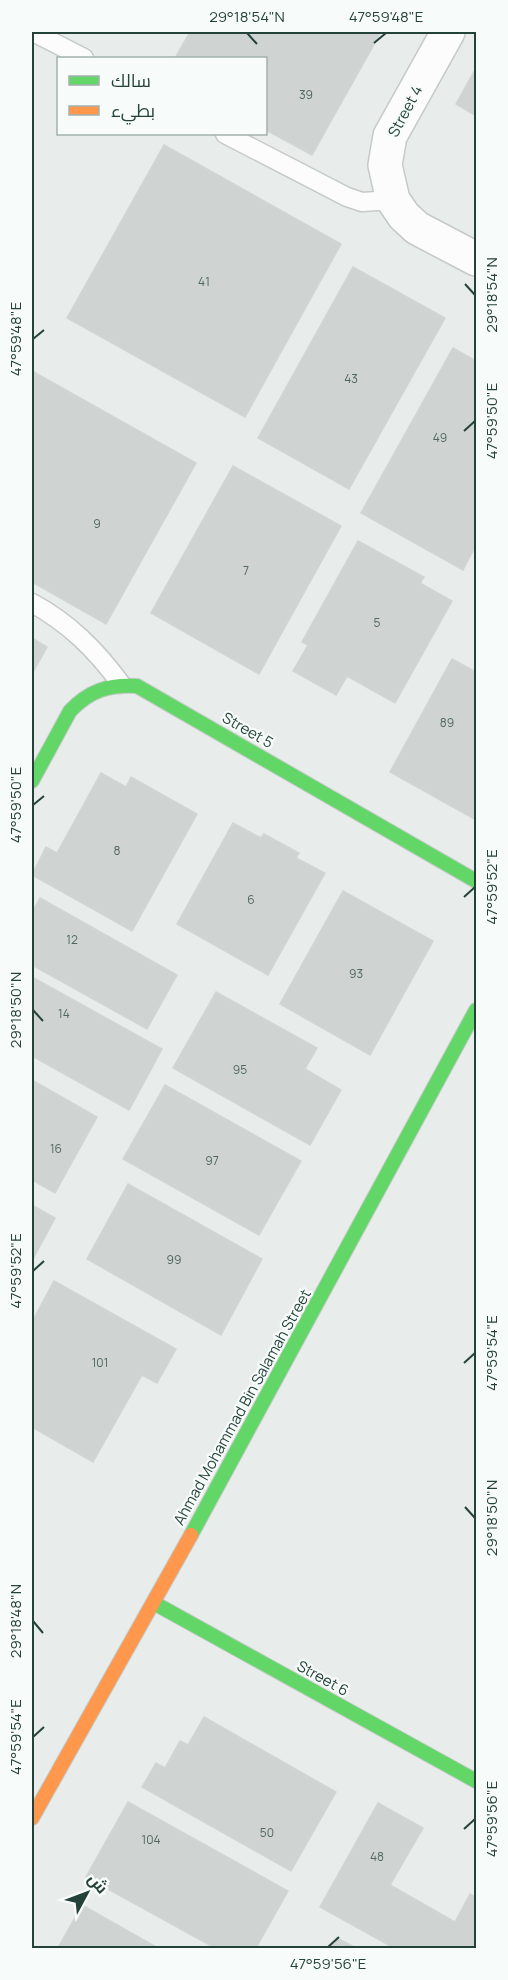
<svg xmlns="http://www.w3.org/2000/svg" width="508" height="1980" viewBox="0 0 508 1980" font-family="Manrope,Cairo,sans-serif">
<rect width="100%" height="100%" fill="#e8edeb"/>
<!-- building -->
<g fill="#cfd4d2" stroke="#d1d6d4" stroke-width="1.5">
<polygon points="190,32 381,32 312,155 266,130 266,58 175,58"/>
<polygon points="476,68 476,116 456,104"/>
<polygon points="164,145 341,244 245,417 67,318"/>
<polygon points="353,267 445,318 349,489 258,438"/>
<polygon points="453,348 476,361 476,545 463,570 361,513"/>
<polygon points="32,371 196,463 106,624 32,582"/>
<polygon points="233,466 341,526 259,674 151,613"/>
<polygon points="358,541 424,577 420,583 452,601 395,703 347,676 336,695 293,671 308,645 302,642"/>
<polygon points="32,638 47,647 32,674"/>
<polygon points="452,659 476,672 476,820 390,772"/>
<polygon points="101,773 126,787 131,777 197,814 132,931 32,875 46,847 57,853"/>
<polygon points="233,823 261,838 264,834 299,853 296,858 325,873 268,975 177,924"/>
<polygon points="343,891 433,941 370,1055 280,1004"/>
<polygon points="40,898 177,975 147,1029 32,965 32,913"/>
<polygon points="32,977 162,1049 129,1110 32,1056"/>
<polygon points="216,992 317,1048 305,1069 341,1090 310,1145 173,1068"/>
<polygon points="32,1080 97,1117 55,1193 32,1180"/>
<polygon points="165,1085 301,1161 259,1235 123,1159"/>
<polygon points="128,1184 262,1259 221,1335 87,1259"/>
<polygon points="32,1205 55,1218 32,1261"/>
<polygon points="54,1281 176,1349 157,1383 142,1375 93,1462 32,1427 32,1322"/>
<polygon points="204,1717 336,1792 291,1871 142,1787 156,1763 165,1768 180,1741 188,1745"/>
<polygon points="128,1802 288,1891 256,1948 215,1948 86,1877"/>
<polygon points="378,1803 423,1828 390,1885 455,1922 470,1894 476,1897 476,1948 394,1948 320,1907"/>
<polygon points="82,1905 158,1948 58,1948"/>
<polygon points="337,1938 356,1948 330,1948"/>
</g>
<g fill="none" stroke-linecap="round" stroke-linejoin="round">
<defs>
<g id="lane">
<polyline points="33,32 84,58"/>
<polyline points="225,134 347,197 362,202 393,200"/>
<path d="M 32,603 C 69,623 96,650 121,684"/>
</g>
<polyline id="street" points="448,32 390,136 385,165 393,200 404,216 417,228 476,259"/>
<g id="fast">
<path d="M 32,781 L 70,711 C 89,691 109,684 137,686 L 476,881"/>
<polyline points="191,1535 476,1010"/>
<polyline points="154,1603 476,1781"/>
</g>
<polyline id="slow" points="32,1818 191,1535"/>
</defs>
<!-- lane casing -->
<use href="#lane" stroke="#c5cac8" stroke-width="21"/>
<!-- street casing -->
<use href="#street" stroke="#c5cac8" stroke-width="36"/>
<!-- fast casing -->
<use href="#fast" stroke="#c3cbc8" stroke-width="16"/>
<!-- slow casing -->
<use href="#slow" stroke="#c3cbc8" stroke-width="16"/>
<!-- lane -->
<use href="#lane" stroke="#fcfcfc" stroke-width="18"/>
<!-- street -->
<use href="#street" stroke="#fcfcfc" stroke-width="33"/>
<!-- fast -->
<use href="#fast" stroke="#63d668" stroke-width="14"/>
<!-- slow -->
<use href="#slow" stroke="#ff974d" stroke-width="14"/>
</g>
<!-- ticks -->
<path fill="none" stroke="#24423a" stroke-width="2" d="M 247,33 L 257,44M 374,43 L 386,33M 465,284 L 475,295M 33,339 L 44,330M 464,431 L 475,421M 33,805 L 44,796M 464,897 L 475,887M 33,1010 L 43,1021M 33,1271 L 44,1261M 464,1363 L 475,1353M 465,1507 L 475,1518M 33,1621 L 43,1633M 33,1737 L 44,1727M 464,1829 L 475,1819M 328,1947 L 339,1937"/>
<g text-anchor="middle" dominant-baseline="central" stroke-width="4.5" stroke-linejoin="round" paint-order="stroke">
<!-- number labels -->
<g font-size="12" fill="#506761">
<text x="306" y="94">39</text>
<text x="204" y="281">41</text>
<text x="351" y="378">43</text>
<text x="440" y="437">49</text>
<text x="97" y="523">9</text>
<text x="246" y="570">7</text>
<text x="377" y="622">5</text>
<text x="447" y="722">89</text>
<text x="117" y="850">8</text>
<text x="251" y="899">6</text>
<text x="72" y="939">12</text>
<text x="356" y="973">93</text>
<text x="64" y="1013">14</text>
<text x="240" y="1069">95</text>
<text x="56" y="1148">16</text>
<text x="212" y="1160">97</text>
<text x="174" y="1259">99</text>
<text x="100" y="1362">101</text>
<text x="267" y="1832">50</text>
<text x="151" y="1839">104</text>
<text x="377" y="1856">48</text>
</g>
<!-- street labels -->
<g font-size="15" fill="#24423a" stroke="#f7fbf9">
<text transform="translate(405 111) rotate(-62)">Street 4</text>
<text transform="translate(248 730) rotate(30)">Street 5</text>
<text transform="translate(242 1407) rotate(-61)">Ahmad Mohammad Bin Salamah Street</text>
<text transform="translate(323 1678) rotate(29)">Street 6</text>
</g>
</g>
<!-- border -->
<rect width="508" height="1980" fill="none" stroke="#f7fbf9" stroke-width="66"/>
<!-- legend -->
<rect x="57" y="57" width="210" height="78" fill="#f7fbf9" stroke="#a3b1ad" stroke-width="1.5"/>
<rect x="69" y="76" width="30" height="9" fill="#63d668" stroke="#a3b1ad" stroke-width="1.5"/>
<text x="111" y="87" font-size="18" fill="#24423a">سالك</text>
<rect x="69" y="106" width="30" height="9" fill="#ff974d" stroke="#a3b1ad" stroke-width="1.5"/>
<text x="111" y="117" font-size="18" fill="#24423a">بطيء</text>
<!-- north arrow -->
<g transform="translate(87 1893) rotate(49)" stroke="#f7fbf9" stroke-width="4.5" paint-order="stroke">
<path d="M0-4.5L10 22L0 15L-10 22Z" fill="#24423a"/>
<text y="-9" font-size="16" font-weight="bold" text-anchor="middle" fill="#24423a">ش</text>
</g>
<rect x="33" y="33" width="442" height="1914" fill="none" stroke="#24423a" stroke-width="2"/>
<g font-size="15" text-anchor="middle" fill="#24423a">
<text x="247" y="22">29°18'54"N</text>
<text x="386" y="22">47°59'48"E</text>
<text transform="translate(492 295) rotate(-90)" y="5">29°18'54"N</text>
<text transform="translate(16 339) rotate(-90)" y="5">47°59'48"E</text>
<text transform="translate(492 421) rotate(-90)" y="5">47°59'50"E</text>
<text transform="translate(16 805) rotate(-90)" y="5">47°59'50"E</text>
<text transform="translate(492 887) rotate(-90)" y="5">47°59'52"E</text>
<text transform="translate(16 1010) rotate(-90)" y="5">29°18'50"N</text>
<text transform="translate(16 1271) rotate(-90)" y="5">47°59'52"E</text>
<text transform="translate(492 1353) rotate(-90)" y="5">47°59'54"E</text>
<text transform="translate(492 1518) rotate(-90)" y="5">29°18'50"N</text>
<text transform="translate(16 1621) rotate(-90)" y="5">29°18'48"N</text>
<text transform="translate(16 1737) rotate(-90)" y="5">47°59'54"E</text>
<text transform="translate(492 1819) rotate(-90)" y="5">47°59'56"E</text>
<text x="328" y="1969">47°59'56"E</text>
</g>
</svg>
